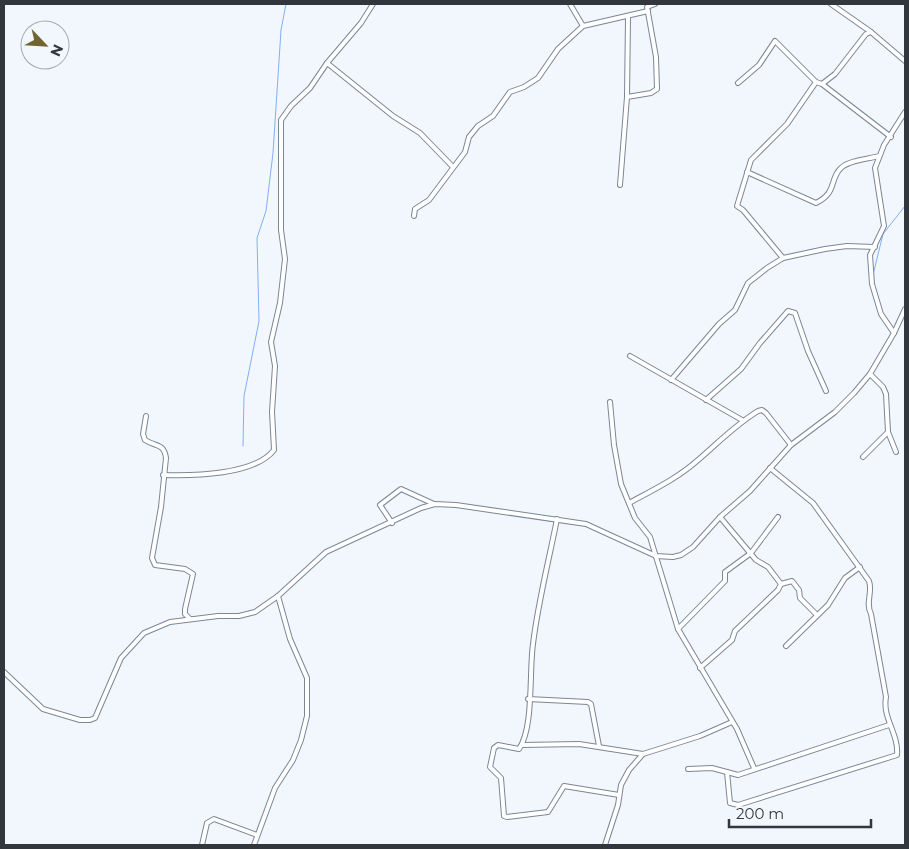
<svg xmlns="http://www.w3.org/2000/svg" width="909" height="849" viewBox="0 0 909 849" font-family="Montserrat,sans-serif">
<rect width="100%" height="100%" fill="#f2f7fe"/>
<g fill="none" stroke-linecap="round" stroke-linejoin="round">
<!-- stream -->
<g stroke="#82aff5" stroke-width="1">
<polyline points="873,275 883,234 905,206"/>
<polyline points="243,446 244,396 259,321 257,238 266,211 273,153 281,30 286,4"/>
</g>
<defs>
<g id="street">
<polyline points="570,4 583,26"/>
<polyline points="831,4 871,32"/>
<polyline points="327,63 393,116 420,133 453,167"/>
<polyline points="738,83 759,65 775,41 816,82"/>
<polyline points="822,84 891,137"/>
<polyline points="627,97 651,93 657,89 656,57 647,7 655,4"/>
<path d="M 747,172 L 816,203 C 838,192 829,179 841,168 C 849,160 869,159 879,156"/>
<polyline points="620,185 627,97 628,17"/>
<polyline points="414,216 415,209 429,200 465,152 469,137 478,126 493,116 510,92 524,87 538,78 558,49 583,26 648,11"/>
<polyline points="783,258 743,210 737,206 751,160 787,124 816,82 822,84 835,74 866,34 871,32 905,61"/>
<polyline points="894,333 881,314 872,284 870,255 884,226 875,168 884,145 905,112"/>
<polyline points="630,356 742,420"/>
<polyline points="870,374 883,387 886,394 888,432 896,452"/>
<polyline points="671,380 719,324 735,310 748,283 767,268 783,258 825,249 847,246 875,247"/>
<polyline points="706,400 741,369 760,343 788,311 795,313 808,351 826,391"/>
<polyline points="610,402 614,445 621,484 635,518 650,537 678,629 737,729 754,768"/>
<path d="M 146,416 L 143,434 L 145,440 C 156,447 164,443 166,458 L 161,507 L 152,558 L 155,565 L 185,569 L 193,574 L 185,609 L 185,614 L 190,619"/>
<polyline points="863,457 888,432"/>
<path d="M 163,475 C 193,476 255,475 274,450 L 272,412 L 275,366 L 271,342 L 280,303 L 285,259 L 281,230 L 281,120 L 291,106 L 310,88 L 327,63 L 361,23 L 373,4"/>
<path d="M 629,503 C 653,490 678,478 698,460 C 718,443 735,425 758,411 L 762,410 L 766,413 L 791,445"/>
<path d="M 557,519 C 549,560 538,602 533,644 C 529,671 534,728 519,749 L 498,745 L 494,748 L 490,767 L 501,778 L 504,816 L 507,817 L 548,812 L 564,786 L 619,795"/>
<polyline points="392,523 380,505 401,489 434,504"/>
<polyline points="781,584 792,581 799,590 800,598 817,615"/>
<polyline points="678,629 725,581 725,572 751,553 778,517"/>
<polyline points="786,646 828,605 845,578 860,567"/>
<polyline points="700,668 732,640 735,631 778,590 781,584 768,567 756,560 720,517"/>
<polyline points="4,672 43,709 80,720 90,720 95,718 121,658 144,633 170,622 218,616 239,616 255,612 278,596 326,552 421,508 435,504 456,505 586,524 656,556 673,557 681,555 693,547 720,517 750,491 791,445 835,412 854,393 870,374 894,333 905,309"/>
<polyline points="528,699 588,702 591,704 599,746"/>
<polyline points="522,745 579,744 643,754"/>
<polyline points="688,769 712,768 738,775 889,725"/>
<path d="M 727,772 L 730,803 L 738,805 L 897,755 C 899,734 882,718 886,697 L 871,614 C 865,602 873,593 869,581 L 813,503 L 770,468"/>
<polyline points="202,845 207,823 214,819 257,835"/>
<polyline points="254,845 275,788 293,760 301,740 307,716 307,678 290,639 278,596"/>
<polyline points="605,845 618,805 621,785 629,770 643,754 700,736 732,722"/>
</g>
</defs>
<!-- street casing -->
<use href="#street" stroke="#7b8696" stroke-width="6"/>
<!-- street -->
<use href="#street" stroke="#fff" stroke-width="4"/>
</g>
<!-- border -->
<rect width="909" height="849" fill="none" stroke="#32363d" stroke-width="10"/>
<!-- north arrow -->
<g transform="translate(45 45) rotate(115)"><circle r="24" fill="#f2f7fe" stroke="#a5aab1"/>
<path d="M0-4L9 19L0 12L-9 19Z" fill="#726432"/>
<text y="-8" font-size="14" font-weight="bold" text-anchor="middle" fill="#32363d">N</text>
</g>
<!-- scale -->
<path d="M729 819v8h142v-8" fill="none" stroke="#32363d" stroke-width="2.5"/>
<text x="736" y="819" font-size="15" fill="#32363d" stroke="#f2f7fe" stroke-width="4" paint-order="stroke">200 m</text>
</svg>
